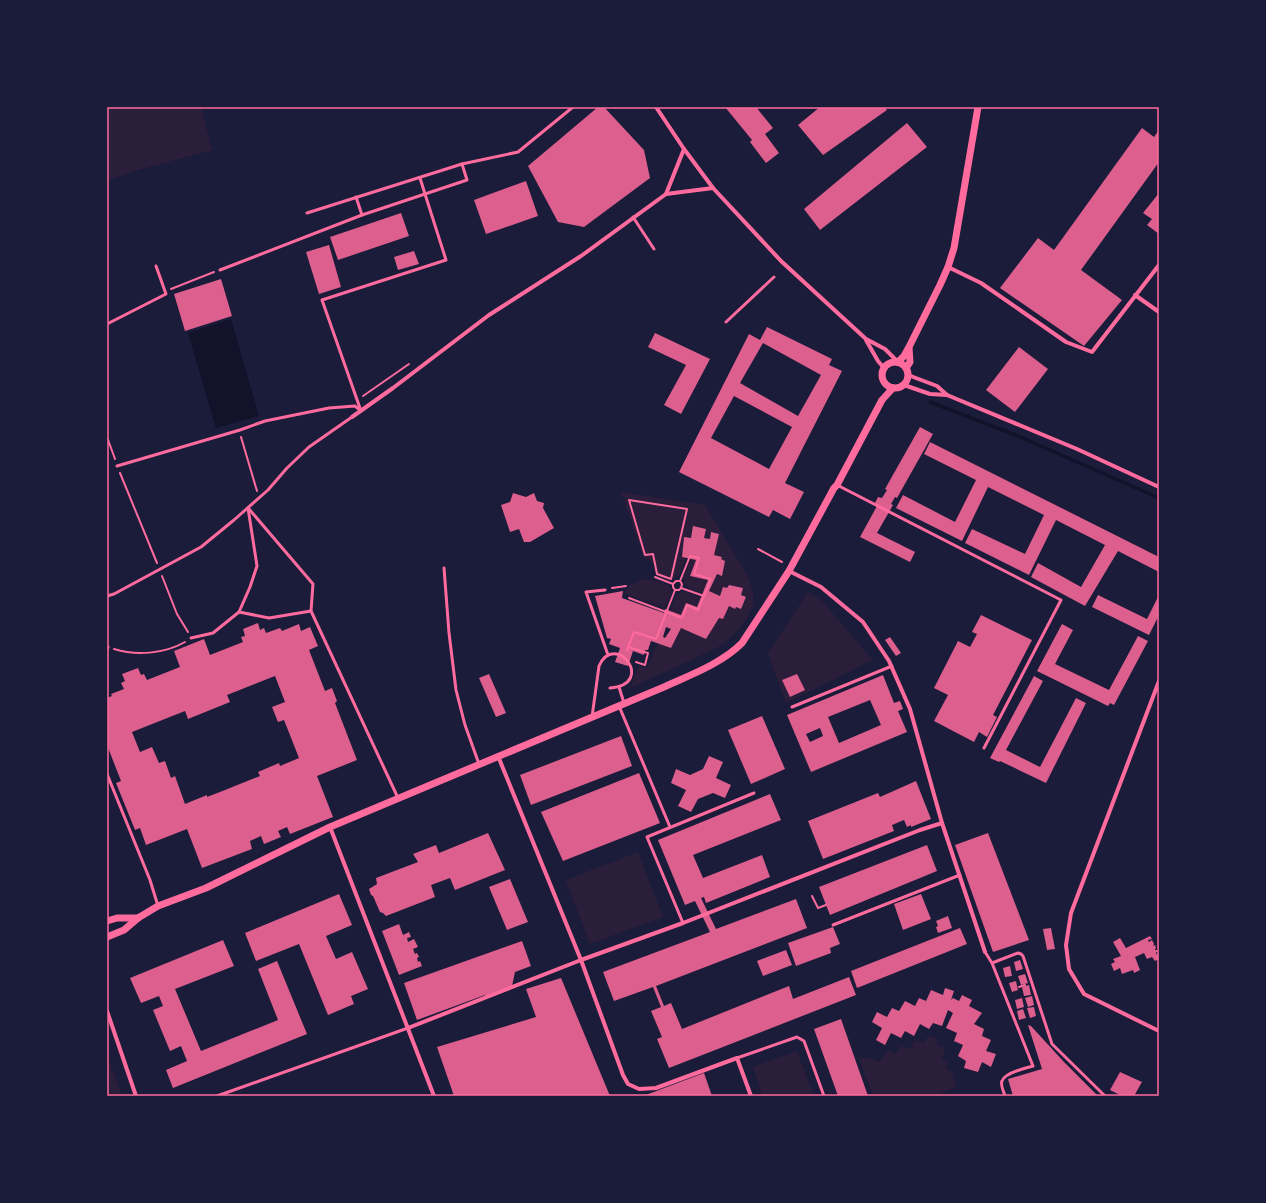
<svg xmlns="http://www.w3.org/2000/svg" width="1266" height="1203" viewBox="0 0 1266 1203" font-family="Ubuntu,sans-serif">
<rect width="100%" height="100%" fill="#1b1b3a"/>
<!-- green -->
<g fill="#2a1e3b">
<polygon points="107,107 201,107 212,150 135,171 107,181"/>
<path d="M 621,492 L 705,505 L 747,575 C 750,584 755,593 753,603 C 749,622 732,637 717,648 L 630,688 L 639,666 L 647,668 L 658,643 L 671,648 L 681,628 L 706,639 L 719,618 L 723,619 L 729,606 L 735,609 L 736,607 L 741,609 L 746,598 L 741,595 L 743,588 L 729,585 L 727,588 L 723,587 L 720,596 L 709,591 L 717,574 L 722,575 L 725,561 L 721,559 L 721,557 L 714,555 L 719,534 L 712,532 L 710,539 L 704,538 L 705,528 L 694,527 L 691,538 L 684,537 L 682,557 L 686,558 L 678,577 L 676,576 L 675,579 L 672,578 L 672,580 L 656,574 L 653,563 L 644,558 Z"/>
<polygon points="690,559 696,560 690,576 708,580 703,593 686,587 687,585 684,584 685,581 683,580"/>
<polygon points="643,579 654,580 668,585 668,587 671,588 670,591 672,592 665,608 625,594 629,585"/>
<polygon points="683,591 701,597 697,607 681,615 671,611 676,594 678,595 680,592 682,593"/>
<polygon points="808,592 822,601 873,660 786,703 768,653"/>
<polygon points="638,852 663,917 590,944 566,880"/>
<polygon points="928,1036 937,1039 937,1044 945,1048 942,1059 948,1062 946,1069 954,1073 951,1078 956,1080 954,1088 934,1096 873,1096 859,1059 866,1057 880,1062 888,1050 896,1054 901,1046 910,1049 915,1040 924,1043"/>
<polygon points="797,1051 814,1096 762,1096 753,1067"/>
<polygon points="107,1054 122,1096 107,1096"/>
</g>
<!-- water -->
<polygon fill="#12122b" points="231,319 259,416 216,428 188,333"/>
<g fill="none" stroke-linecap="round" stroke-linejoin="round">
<!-- stream -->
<polyline stroke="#12122b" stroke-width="3.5" points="930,402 1018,436 1159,498"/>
</g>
<!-- building -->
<g fill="#dd5f8e" fill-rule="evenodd">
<polygon points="598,107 604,107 644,150 650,178 584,227 558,222 528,166"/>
<polygon points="725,107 756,107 773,128 765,134 779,153 766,163 750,142 752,140"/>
<polygon points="820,107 884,107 887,110 823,155 798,125"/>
<polygon points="907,123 927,147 820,230 804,209"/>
<polygon points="1142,128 1154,137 1159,130 1159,162 1081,270 1122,300 1084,346 1000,288 1038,238 1054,250"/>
<polygon points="526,181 538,216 486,234 474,200"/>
<polygon points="1159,193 1159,234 1147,225 1152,219 1143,213"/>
<polygon points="401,213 409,236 338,260 330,237"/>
<polygon points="329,245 341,287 319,294 306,252"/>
<polygon points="414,251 419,264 398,270 394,257"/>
<polygon points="221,279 232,316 185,331 174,294"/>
<path d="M 767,327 L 832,359 L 829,365 L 842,371 L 785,483 L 804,492 L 790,519 L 773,510 L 769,517 L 679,472 L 749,334 L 760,340 ZM 763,343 L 821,375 L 798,416 L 740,383 ZM 734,396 L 792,427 L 769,469 L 711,438 Z"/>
<polygon points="655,333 710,359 681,414 664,405 686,365 648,347"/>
<polygon points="1019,347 1048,369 1015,412 986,390"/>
<polygon points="920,427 933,434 897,498 895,497 891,504 893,505 877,533 915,552 910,562 860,537 877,506 874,505 878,497 882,498 887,490 885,489"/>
<polygon points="930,442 1159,557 1159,572 1118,551 1085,606 1031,577 1038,563 1081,587 1105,545 1056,520 1029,575 965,543 972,529 1025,554 1044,515 988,487 962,541 896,508 903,495 955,522 976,480 924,454"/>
<polygon points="513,493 526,497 534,493 537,501 544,503 543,508 554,528 530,542 524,542 519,529 510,532 501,505 510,502"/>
<path d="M 693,526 L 706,529 L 704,538 L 710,539 L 711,532 L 719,534 L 714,555 L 722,557 L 721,559 L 725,561 L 722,576 L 717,574 L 709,591 L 720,596 L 723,587 L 727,588 L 729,585 L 743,588 L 741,595 L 746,597 L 741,609 L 736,607 L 735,609 L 729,606 L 723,619 L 719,618 L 706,639 L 681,628 L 671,648 L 651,641 L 648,650 L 645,650 L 644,655 L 633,651 L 628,666 L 615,662 L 620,648 L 609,644 L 611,639 L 607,638 L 595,596 L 623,591 L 622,598 L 664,613 L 665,609 L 681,615 L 686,603 L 697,607 L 708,580 L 690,576 L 696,560 L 682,557 L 684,537 L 691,538 ZM 666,627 L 671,629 L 665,638 L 663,637 Z"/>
<polygon points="1098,595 1147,619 1159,595 1159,615 1149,635 1092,607"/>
<polygon points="981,615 1032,640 993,715 997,717 987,737 979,732 974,742 934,721 948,695 934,688 958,641 970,647 977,634 972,632"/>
<path d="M 258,623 L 260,630 L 264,628 L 266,633 L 280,628 L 282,631 L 299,624 L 301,631 L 310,627 L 318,646 L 309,650 L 325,691 L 332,688 L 337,701 L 335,703 L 357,760 L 317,776 L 333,817 L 290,834 L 287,827 L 278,831 L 281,837 L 264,844 L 261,836 L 250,841 L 252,849 L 202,868 L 187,829 L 146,845 L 140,828 L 135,830 L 116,783 L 121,781 L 107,745 L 107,698 L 112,696 L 111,694 L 124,689 L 121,683 L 125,681 L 122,674 L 138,668 L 141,675 L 144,674 L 147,680 L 180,667 L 174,651 L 204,639 L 210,655 L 243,642 L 241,637 L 245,636 L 243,629 ZM 275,676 L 285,702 L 272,707 L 278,722 L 284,720 L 299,758 L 280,766 L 279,763 L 258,772 L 260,776 L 225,790 L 207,797 L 207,795 L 185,804 L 175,776 L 171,778 L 165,761 L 159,763 L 152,747 L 140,752 L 132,732 L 185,711 L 188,719 L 230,702 L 227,695 Z"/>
<polygon points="1062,624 1073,630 1055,664 1109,690 1138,636 1148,641 1114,705 1110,703 1108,706 1037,671"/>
<polygon points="890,637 901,653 896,656 885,640"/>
<polygon points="489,674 506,713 496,717 479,678"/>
<polygon points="797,674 805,690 790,697 782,680"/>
<path d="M 883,675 L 894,703 L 900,701 L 903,709 L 898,711 L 907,732 L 811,772 L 787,715 ZM 870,700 L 881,725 L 839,743 L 828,717 ZM 820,728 L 823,736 L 810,742 L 806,734 Z"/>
<polygon points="1034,676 1043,681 1006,750 1040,767 1076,698 1086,703 1046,783 1000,761 999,762 990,758"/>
<polygon points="762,716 785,769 751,784 728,730"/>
<polygon points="621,736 632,766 531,805 520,775"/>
<polygon points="709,756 723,762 716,778 731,785 725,798 713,793 698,799 691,812 678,806 686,790 671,783 676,769 690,775 703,769"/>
<polygon points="639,773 660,823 563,861 541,812"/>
<polygon points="916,781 931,819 911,827 911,825 907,827 904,820 892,825 894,831 823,859 808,821 878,793 880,797"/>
<polygon points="770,794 781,820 693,855 703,878 762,855 770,877 706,903 704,897 701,898 716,929 796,899 807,928 656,986 664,1006 671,1003 682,1029 789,986 793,999 849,977 856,995 669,1068 657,1039 662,1037 651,1011 661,1007 653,987 614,1001 603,972 710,932 695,901 685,905 658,840"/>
<polygon points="488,833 505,870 455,890 450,878 431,885 435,897 386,916 383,913 380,912 373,896 371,895 369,889 377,884 376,878 418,862 413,854 436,845 439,853"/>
<polygon points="988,833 1029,940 993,952 955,845"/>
<polygon points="927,845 937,871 830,915 819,887"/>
<polygon points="510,879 528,922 507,930 489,887"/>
<polygon points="339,894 352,925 326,936 336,959 352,952 368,989 351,996 354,1004 328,1015 299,944 256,961 245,933"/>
<polygon points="921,894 931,919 903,930 894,904"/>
<polygon points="948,916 952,928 938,933 936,927 938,926 936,921"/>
<polygon points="399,924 403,935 409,932 411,937 407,938 408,942 414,939 418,947 413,949 415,954 417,953 419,957 417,958 418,962 420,961 422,966 399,975 382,931"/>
<polygon points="833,927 840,944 830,948 831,953 796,966 788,943"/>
<polygon points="960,928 967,944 857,988 851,971"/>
<polygon points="1051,928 1055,949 1047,950 1043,929"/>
<polygon points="1150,936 1152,939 1148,940 1149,942 1152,940 1154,944 1153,946 1155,945 1156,948 1155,949 1155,950 1157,950 1158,952 1156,952 1157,955 1159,954 1159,959 1155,961 1152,957 1147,959 1144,953 1135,957 1140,970 1134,973 1133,970 1122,974 1120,968 1114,971 1111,964 1115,962 1113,959 1121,956 1113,942 1120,938 1126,948"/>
<polygon points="223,940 234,966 175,989 201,1051 278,1020 258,969 277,961 307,1034 173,1088 166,1070 187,1061 181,1046 170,1051 153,1010 163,1006 159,996 141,1003 130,978"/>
<polygon points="522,941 531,966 515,972 512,986 485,996 485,995 417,1020 404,983"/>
<polygon points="786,950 792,965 763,976 757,961"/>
<polygon points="1020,960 1023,969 1016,971 1014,962"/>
<polygon points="1010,966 1012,976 1005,977 1003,968"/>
<polygon points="1025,974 1028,983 1021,985 1018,976"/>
<polygon points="561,978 610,1096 454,1096 437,1047 536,1017 526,989"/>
<polygon points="1016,981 1018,990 1012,992 1009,983"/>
<polygon points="1029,985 1031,995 1024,996 1022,987"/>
<polygon points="945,988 954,991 951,1000 953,998 959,1001 962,995 972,1000 969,1006 982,1013 974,1024 984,1029 982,1036 991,1040 986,1051 996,1054 991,1067 982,1062 978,1072 964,1068 966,1061 958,1056 963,1045 954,1041 957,1033 946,1028 953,1013 948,1010 942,1026 933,1023 929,1029 920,1024 914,1036 905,1031 901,1038 891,1033 885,1045 876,1040 882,1028 872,1022 877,1012 887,1017 892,1008 899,1011 905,1001 915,1006 919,998 926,1001 931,990 943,995"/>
<polygon points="1032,996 1034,1005 1028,1007 1025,998"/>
<polygon points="1022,998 1024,1007 1017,1009 1015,1000"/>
<polygon points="1034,1007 1036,1016 1030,1018 1027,1008"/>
<polygon points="1023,1009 1026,1018 1019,1020 1017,1011"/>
<polygon points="841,1019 868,1096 838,1096 814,1029"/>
<polygon points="1028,1025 1031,1026 1064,1062 1098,1096 1013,1096 1008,1079 1042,1069"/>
<polygon points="1120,1072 1142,1082 1134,1096 1122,1096 1110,1090"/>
<polygon points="704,1073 712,1096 643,1096"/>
</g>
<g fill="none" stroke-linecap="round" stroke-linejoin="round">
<!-- path -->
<g stroke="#ff6b9d" stroke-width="2">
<polyline points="171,289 214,272"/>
<polyline points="363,396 409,364"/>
<polyline points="107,437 115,459"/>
<polyline points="241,437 257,491"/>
<polyline points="120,473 157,563"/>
<polygon points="629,500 687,509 671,579 657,574 653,554 645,555"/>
<polyline points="758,549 782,562"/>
<polyline points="162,576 177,614 188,632"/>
<polyline points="655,577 673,584"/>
<polyline points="612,588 626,586"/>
<polyline points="681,588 704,596"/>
<polyline points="629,598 682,618 687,605 698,610 711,579 694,574 699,558 690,556 680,581 682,584 681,588 679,590 675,590 673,587 673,584 676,581 680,581"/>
<polyline points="628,647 648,653 645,665 636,662"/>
<path d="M 114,649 C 136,656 164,654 185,642"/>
<polyline points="627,650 634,632 656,639 675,590"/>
<polyline points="812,896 818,908 826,905"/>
<polyline points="1019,987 1025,985"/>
</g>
<!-- service -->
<g stroke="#ff6b9d" stroke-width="3">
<polyline points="462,164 518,152 573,107"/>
<polyline points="356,197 362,215"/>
<polyline points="307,213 462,164 467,180 425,194 446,260 322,300 361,411"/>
<polyline points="633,217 654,249"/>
<polyline points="220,270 362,215 425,194 420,178"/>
<polyline points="726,322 774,277"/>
<polyline points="107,324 166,294 156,266"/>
<polyline points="117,466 240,430 265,421 329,408 355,406 360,410"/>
<polyline points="837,485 1061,600 984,748"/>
<polyline points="249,509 313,584 311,611"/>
<polyline points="444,568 449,633 456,690 465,725 479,764"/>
<polyline points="605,590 586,592 608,655"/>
<polyline points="107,596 114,594 201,547 234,520 268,490 287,468 309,447 352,417"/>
<polyline points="239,612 269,618 311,611 398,798"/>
<polyline points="191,638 213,633 239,612 250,587 257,566 248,508"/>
<polyline points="107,650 108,647"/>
<polyline points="619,687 624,703"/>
<polyline points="619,706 670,827"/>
<polyline points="792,707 892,666"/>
<path d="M 592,717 L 599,666 C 615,630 657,684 610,688"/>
<polyline points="107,774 150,880 158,906"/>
<polyline points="683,923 647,837 754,793"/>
<polyline points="833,925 960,875"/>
<path d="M 985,952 L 992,963 L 1033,1066 C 1025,1068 1004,1073 1002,1081 C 1000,1085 1004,1092 1005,1096"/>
<polyline points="992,963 1018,953 1021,954 1023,956 1052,1044 1105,1096"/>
<polyline points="737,1058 797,1037 804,1041 824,1096"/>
<polyline points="217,1096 408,1028"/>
</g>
<!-- minor -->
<g stroke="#ff6b9d" stroke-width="4">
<polyline points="656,107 684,149 713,188 781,261 866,339 885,349 898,362"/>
<polyline points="666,194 684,149"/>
<polyline points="948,267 981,283 1066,342 1092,352 1159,265"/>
<polyline points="1135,295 1159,312"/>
<polyline points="866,340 878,361 884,368"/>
<polyline points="908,375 937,386 947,395 1077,449 1159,487"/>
<polyline points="904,385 930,394 947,395"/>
<polyline points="352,417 393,388 489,315 581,256 666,194 713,188"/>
<polyline points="1159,681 1071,913 1066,945 1069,969 1084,994 1159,1031"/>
<polyline points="498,756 581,960 623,1075 628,1084 639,1089 656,1088 737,1058 751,1096"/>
<polyline points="942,823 985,952"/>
<polyline points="330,827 434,1096"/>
<polyline points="107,1011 136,1096"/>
<polyline points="408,1028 581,960 683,923 920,830 942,823 910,709 889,661 863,622 821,587 789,571"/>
</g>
<!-- tertiary -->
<g stroke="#ff6b9d" stroke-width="7">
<polyline points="898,362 904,356 909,347 940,285 948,267 954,248 978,107"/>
<circle cx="895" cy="375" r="13"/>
<polyline points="906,368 910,362 909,348"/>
<polyline points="107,921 117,918 138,918"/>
<path d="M 107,937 L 124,930 L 138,918 L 158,906 L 206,888 L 330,827 L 664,687 C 690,675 721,664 742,643 L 789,571 L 834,488 L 837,485 L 882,400 L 893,388"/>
</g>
</g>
<!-- border -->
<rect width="1266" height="1203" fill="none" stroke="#1b1b3a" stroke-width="216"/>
<rect x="108" y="108" width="1050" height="987" fill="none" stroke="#ff6b9d" stroke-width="1.5"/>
</svg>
